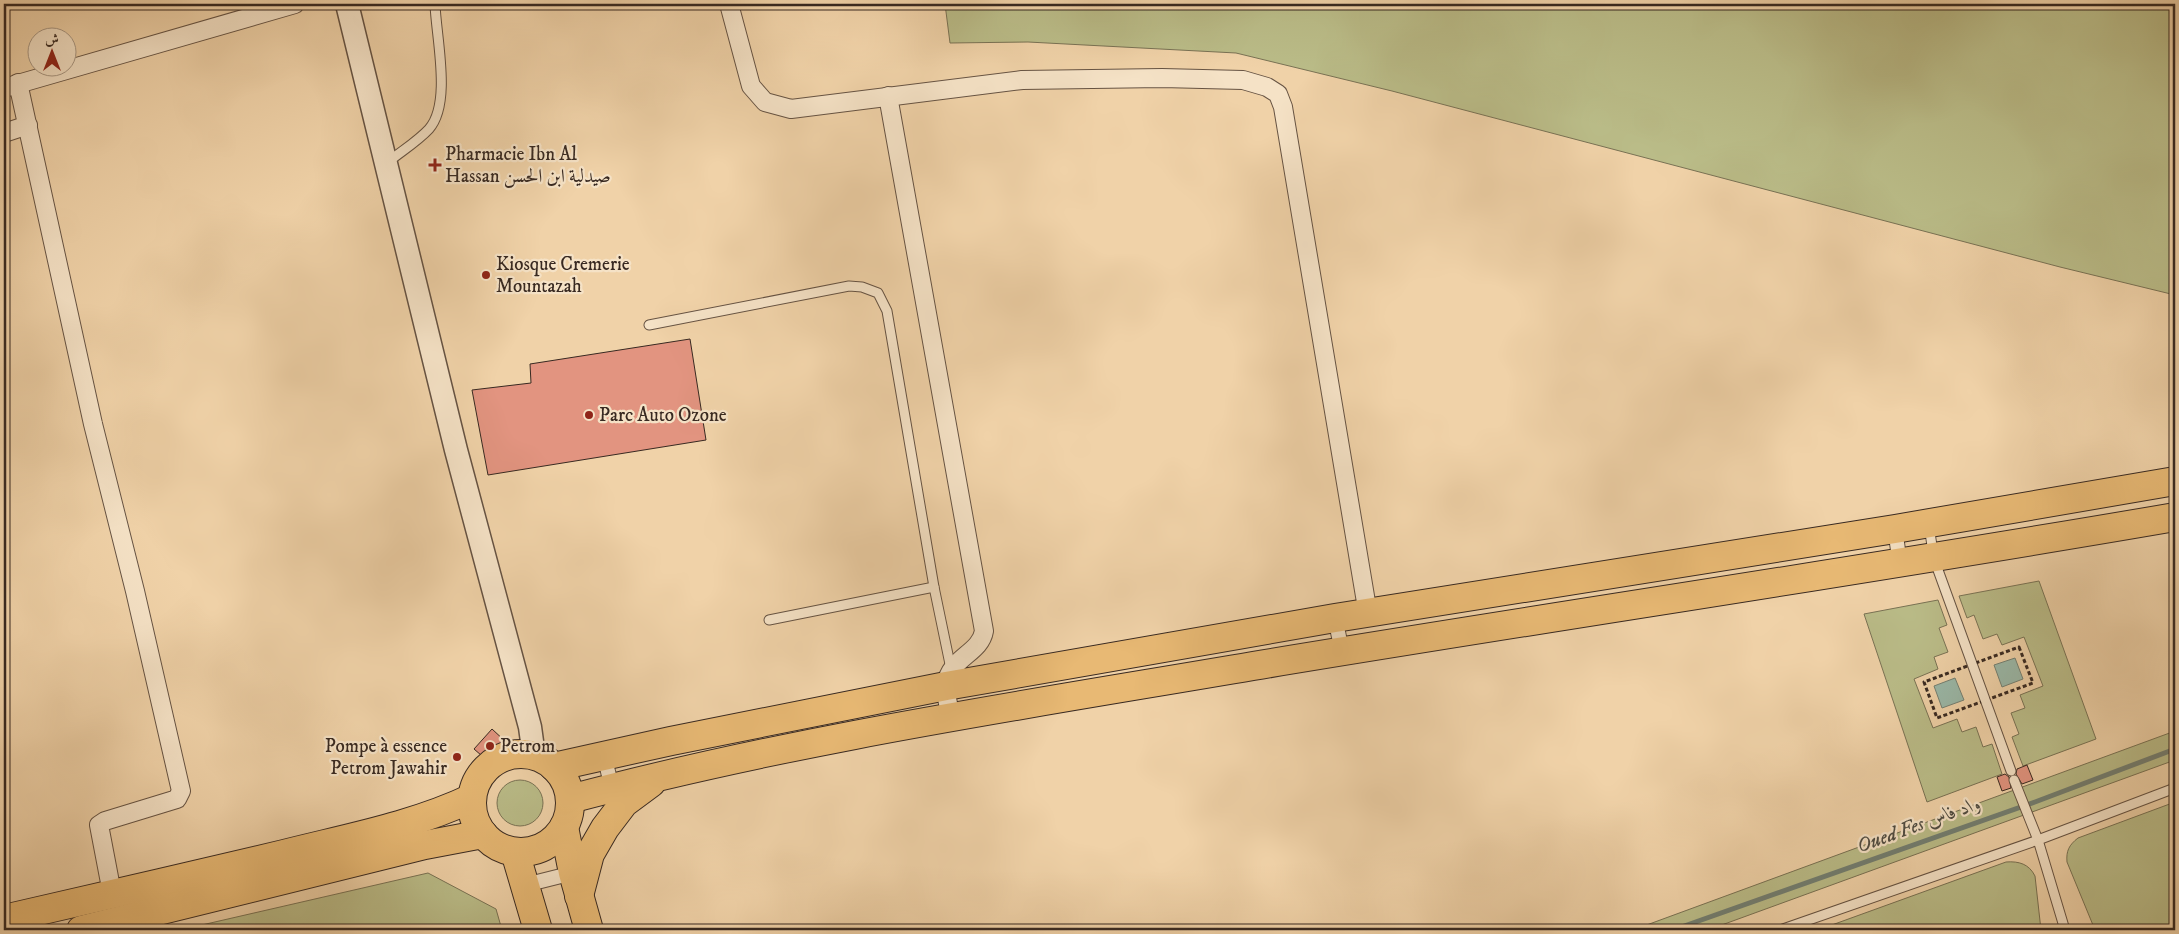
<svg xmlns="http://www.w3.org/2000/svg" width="2179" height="934" viewBox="0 0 2179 934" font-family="'IM FELL DW Pica',Amiri,serif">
<rect width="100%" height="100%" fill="#f0d2a8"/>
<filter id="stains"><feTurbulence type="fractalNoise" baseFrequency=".004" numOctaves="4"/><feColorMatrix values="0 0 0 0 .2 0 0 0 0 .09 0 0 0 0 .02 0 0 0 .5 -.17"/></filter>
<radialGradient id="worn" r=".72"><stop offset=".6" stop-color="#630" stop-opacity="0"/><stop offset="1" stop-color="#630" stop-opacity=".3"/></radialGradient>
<!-- green -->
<g fill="#babc88" stroke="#797254">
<polygon points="945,4 2175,4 2175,295 2060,267 1392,91 1236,53 1028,42 950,43"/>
<polygon points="2039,581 2096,739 2023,766 2012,737 2019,734 2011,713 2025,708 2020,695 2043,686 2024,637 2002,645 1997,634 1983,639 1974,615 1967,618 1959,596"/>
<polygon points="1938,600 1947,625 1939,628 1948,652 1934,657 1938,669 1914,679 1933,728 1957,719 1962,732 1976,727 1983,747 1992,744 2002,774 1927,802 1864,614"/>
<polygon points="2175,731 2175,760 1708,930 1633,930"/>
<circle cx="520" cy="803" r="23"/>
<path d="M 2175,802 L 2175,930 L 2095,930 L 2067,862 C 2066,851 2069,845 2078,838 Z"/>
<path d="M 2006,862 C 2019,861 2029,864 2035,876 L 2041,930 L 1818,930 Z"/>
<polygon points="428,873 496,909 502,930 180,930"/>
</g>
<!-- water -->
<g fill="#9ab8a8" stroke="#737f72">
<polygon points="2015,658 2023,679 2002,687 1994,665"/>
<polygon points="1955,678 1964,700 1942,708 1934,686"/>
</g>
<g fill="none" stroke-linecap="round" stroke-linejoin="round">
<!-- stream -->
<polyline stroke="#737f72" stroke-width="5" points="1673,930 2035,802 2175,749"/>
</g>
<!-- building -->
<g fill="#e29480" stroke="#382921">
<polygon points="690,339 706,440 488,475 472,390 531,383 530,364"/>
<polygon points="492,729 506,742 489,762 474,749"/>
<polygon points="2027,765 2033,780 2022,784 2016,774 2017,769"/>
<polygon points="2005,774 2009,777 2011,788 2002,791 1997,777"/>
</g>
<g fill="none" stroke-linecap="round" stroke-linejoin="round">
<defs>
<g id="service">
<path d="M 387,163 C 400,152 417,142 429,129 C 452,103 436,37 435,4"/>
<polyline points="649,325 849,286 862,287 878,293 887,311 934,587 951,669"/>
<polyline points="1929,526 1934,559 2011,771"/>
<polyline points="769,620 934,587"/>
<polyline points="2014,780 2038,840 2065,930"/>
<polyline points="1780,930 2038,840 2175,788"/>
</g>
<g id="pedestrian">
<polyline points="1895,529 1900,564"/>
<polyline points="1335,618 1342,651"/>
<polyline points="604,755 612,788"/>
<polyline points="525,885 573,873"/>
</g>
<g id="minor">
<polyline points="729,4 751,86 765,102 791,109 1022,80 1162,78 1243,80 1267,87 1278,94 1283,107 1368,614"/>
<polyline points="18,83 93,424 135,591 181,791 177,799 105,821 99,825 112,893"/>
<polyline points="4,88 295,4"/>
<path d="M 888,96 L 984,631 C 980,654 950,657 946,685 C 945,694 949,707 951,717"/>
<polyline points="4,133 28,125"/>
</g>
<polyline id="tertiary" points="347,4 456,450 530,727 534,756"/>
<g id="primary">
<circle cx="521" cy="803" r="49"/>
<polyline points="554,767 671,741 946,686 1335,618 1895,529 2175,481"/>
<path d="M 570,799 C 794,739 1024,705 1253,666 C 1560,615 1868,570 2175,517"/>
<polyline points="564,827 573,873 589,930"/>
<polyline points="515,852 538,930"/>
<polyline points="579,896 590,854 605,828 624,803 651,783"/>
<path d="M 4,919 C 97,898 191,876 284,854 C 347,838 413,826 472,798"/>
<polyline points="81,930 425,845 483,834"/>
</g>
</defs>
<!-- service casing -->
<use href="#service" stroke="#665343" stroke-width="11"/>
<!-- pedestrian casing -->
<use href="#pedestrian" stroke="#665343" stroke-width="16"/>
<!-- minor casing -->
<use href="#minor" stroke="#665343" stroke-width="20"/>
<!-- tertiary casing -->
<use href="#tertiary" stroke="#665343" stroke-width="25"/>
<!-- primary casing -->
<use href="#primary" stroke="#382921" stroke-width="30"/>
<!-- path -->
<polygon stroke="#382921" stroke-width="3" stroke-dasharray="4 2.5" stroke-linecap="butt" points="2019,647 2033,683 1937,718 1924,682"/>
<!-- service -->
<use href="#service" stroke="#f5e2c6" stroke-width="9"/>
<!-- pedestrian -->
<use href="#pedestrian" stroke="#f5e2c6" stroke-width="14"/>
<!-- minor -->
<use href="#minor" stroke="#f5e2c6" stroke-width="18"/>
<!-- tertiary -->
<use href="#tertiary" stroke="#f5e2c6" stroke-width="22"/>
<!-- primary -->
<use href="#primary" stroke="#e8b974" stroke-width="28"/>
</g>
<!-- markers -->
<g fill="#8f2418" stroke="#f5e2c6" stroke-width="2">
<path d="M432.5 157.5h5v5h5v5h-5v5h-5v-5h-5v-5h5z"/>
<circle cx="486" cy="275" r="5"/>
<circle cx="589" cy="415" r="5"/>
<circle cx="490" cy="746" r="5"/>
<circle cx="457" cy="757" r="5"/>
</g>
<g text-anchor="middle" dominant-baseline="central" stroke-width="4.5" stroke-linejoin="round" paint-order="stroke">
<!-- poi labels -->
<g font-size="19" fill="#382921" stroke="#f5e2c6" text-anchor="start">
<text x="445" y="154">Pharmacie Ibn Al<tspan x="445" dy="22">Hassan صيدلية ابن الحسن</tspan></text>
<text x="496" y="264">Kiosque Cremerie<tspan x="496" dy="22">Mountazah</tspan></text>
<text x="599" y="415">Parc Auto Ozone</text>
<text x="447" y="746" text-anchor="end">Pompe à essence<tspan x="447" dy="22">Petrom Jawahir</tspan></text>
<text x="500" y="746">Petrom</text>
</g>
<!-- water labels -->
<g font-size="20" font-style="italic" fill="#504d43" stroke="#f5e2c6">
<text transform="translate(1919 825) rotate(-20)">Oued Fes واد فاس</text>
</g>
</g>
<!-- margin -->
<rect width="2179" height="934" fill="none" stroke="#f0d2a8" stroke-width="20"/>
<rect x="5" y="5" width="2169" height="924" fill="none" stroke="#382921" stroke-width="2.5"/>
<rect x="10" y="10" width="2159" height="914" fill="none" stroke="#382921"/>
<!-- north arrow -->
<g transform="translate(52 52)"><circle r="24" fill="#f5e2c6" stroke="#a99884"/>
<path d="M0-4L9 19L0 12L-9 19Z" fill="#8f2418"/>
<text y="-8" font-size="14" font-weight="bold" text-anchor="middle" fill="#382921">ش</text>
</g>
<rect width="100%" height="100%" filter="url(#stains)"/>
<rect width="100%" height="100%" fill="url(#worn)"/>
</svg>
